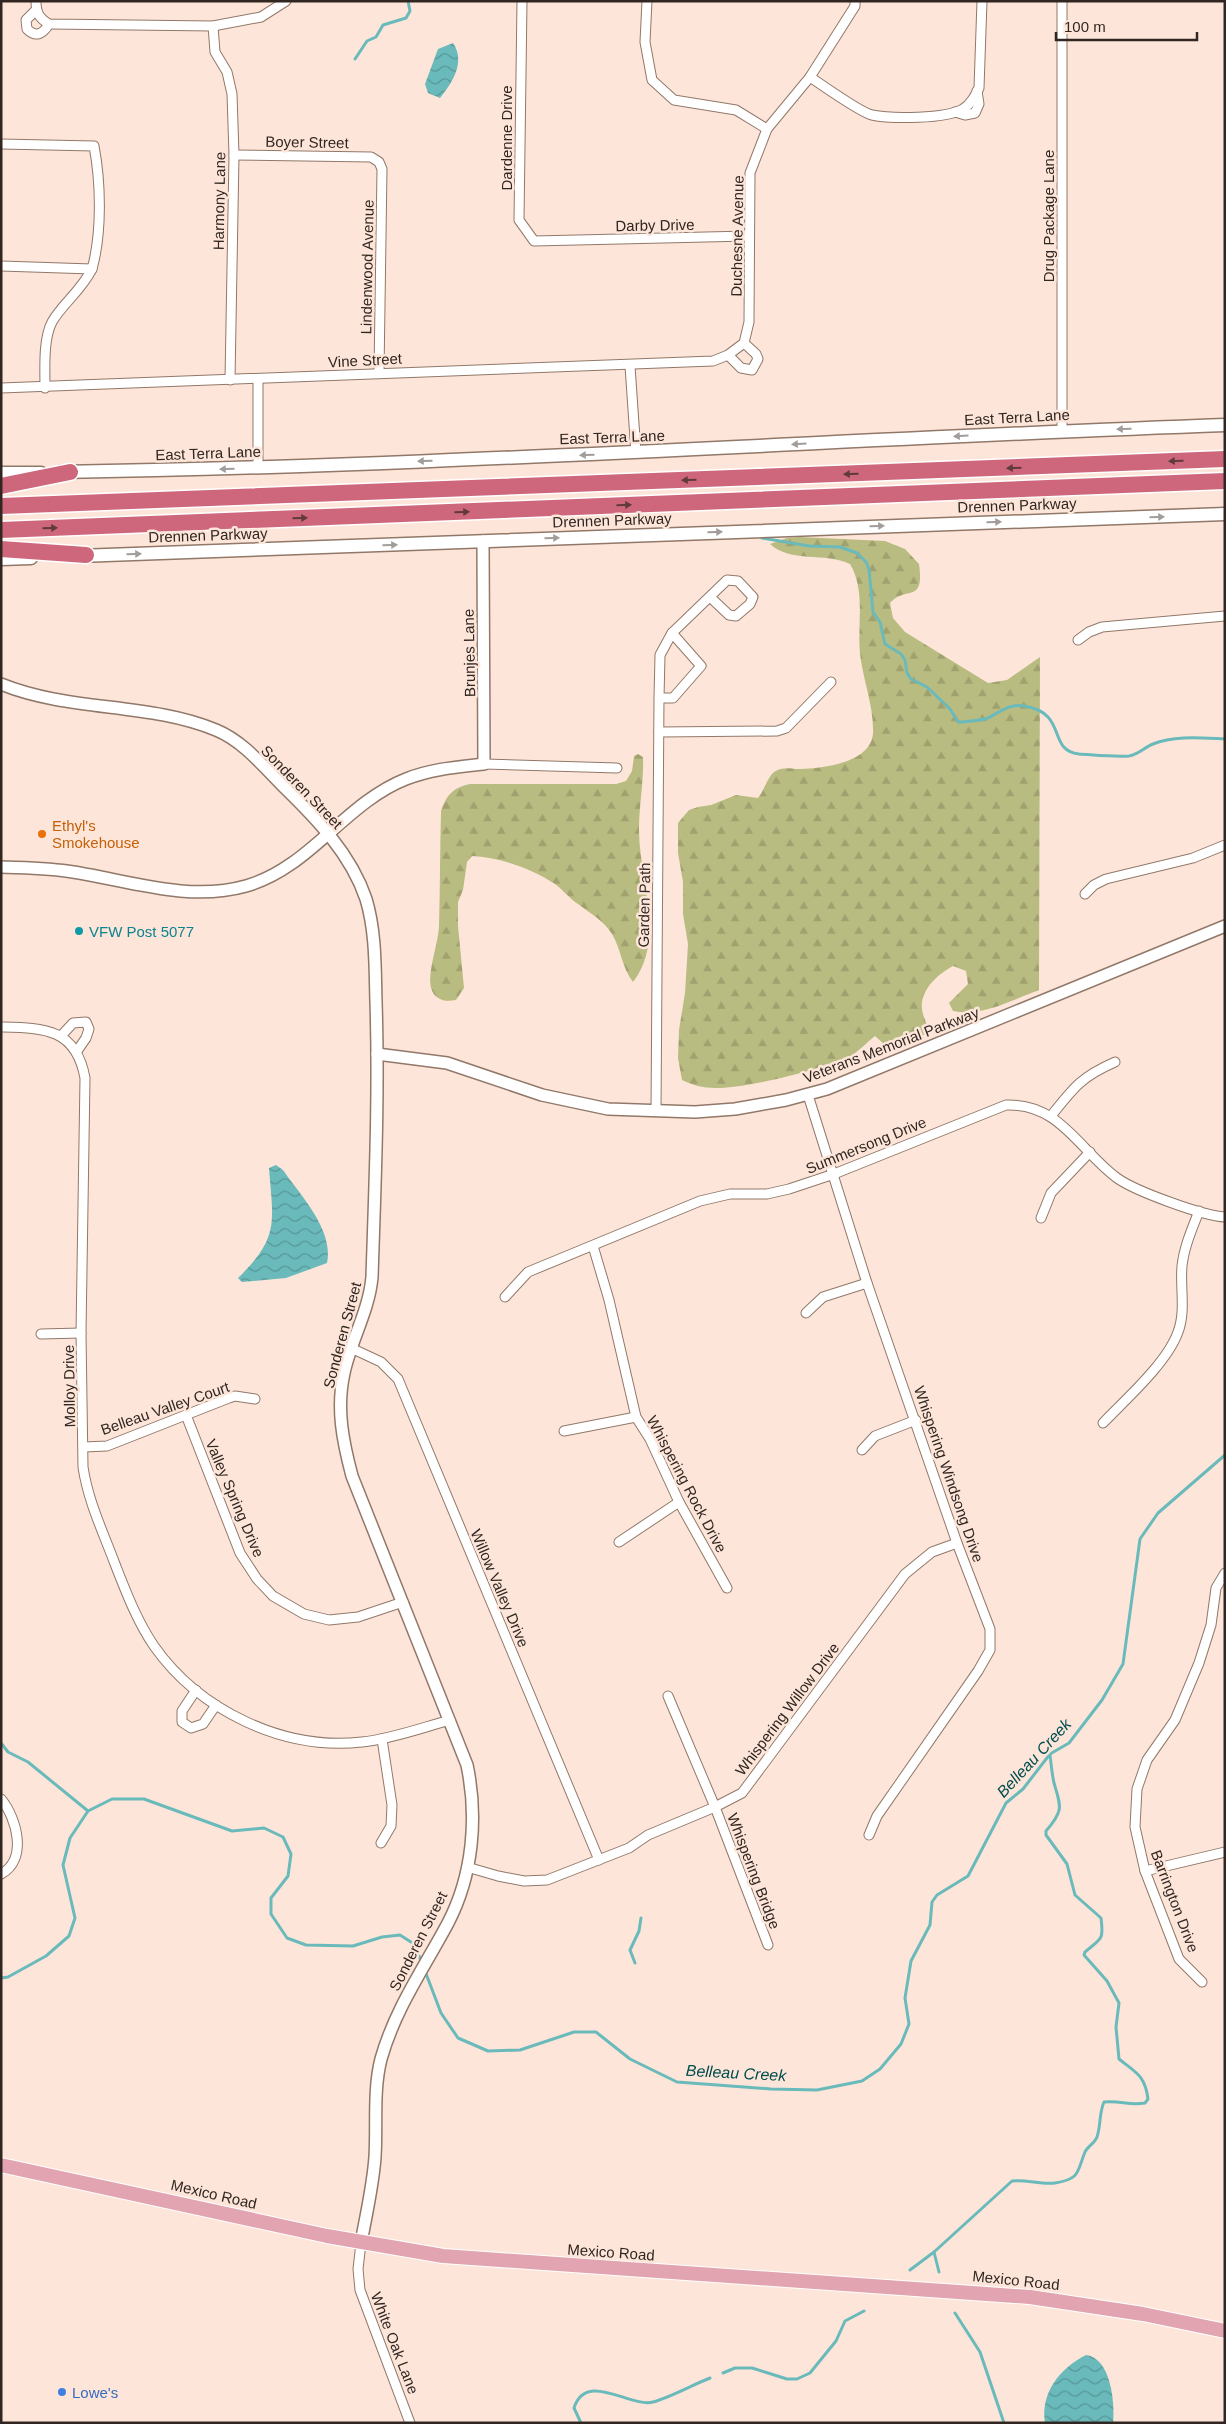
<svg xmlns="http://www.w3.org/2000/svg" width="1226" height="2424" viewBox="0 0 1226 2424" font-family="Helvetica,sans-serif">
<defs>
<pattern id="forest-firs" width="22" height="20" patternUnits="userSpaceOnUse" patternTransform="scale(1.25)"><rect width="22" height="20" fill="#b9bc81"/><path d="M5 1l3.5 6h-7zM16 11l3.5 6h-7z" fill="#a0a16f"/></pattern>
<pattern id="water-waves" width="16" height="10" patternUnits="userSpaceOnUse" patternTransform="scale(1.25)"><rect width="16" height="10" fill="#6ababb"/><path d="M0 5q4-4 8 0t8 0" fill="none" stroke="#589798"/></pattern>
</defs>
<rect width="100%" height="100%" fill="#fde6d9"/>
<!-- forest -->
<g fill="url(#forest-firs)">
<path d="M 799,537 L 885,541 L 905,549 L 919,564 C 925,605 905,585 890,603 L 893,618 L 905,632 L 988,683 L 1007,680 L 1040,657 L 1039,990 C 1012,1000 982,1017 953,1011 L 949,1003 L 968,984 L 966,971 L 953,966 C 938,974 920,990 922,1009 C 923,1018 928,1023 928,1032 L 919,1038 L 885,1045 L 875,1036 C 867,1042 859,1051 851,1056 C 825,1069 744,1089 715,1088 C 703,1088 692,1085 682,1080 L 678,1058 L 679,1030 L 685,993 L 688,944 L 683,914 L 683,882 L 678,853 L 678,823 L 689,810 L 698,807 L 711,805 L 736,795 L 758,798 C 764,791 767,778 774,772 C 782,766 792,769 800,769 C 824,768 871,763 873,733 C 874,707 863,680 860,654 C 857,624 866,591 850,564 C 825,552 790,563 770,544 L 787,538 Z"/>
<path d="M 638,754 L 643,757 C 644,781 639,805 639,830 C 639,879 666,940 633,982 C 622,968 621,949 612,934 C 603,920 591,914 578,904 C 569,898 563,890 555,884 C 533,869 499,857 472,856 L 467,862 L 463,890 L 458,902 L 458,926 L 464,988 L 456,1000 C 446,1002 435,1001 431,988 C 427,973 438,944 439,927 C 440,889 440,850 441,811 C 447,794 453,788 470,784 L 616,784 L 626,781 L 632,771 L 634,756 Z"/>
</g>
<!-- water -->
<g fill="url(#water-waves)">
<path d="M 453,43 C 466,62 452,83 440,98 L 428,93 L 425,84 L 438,49 Z"/>
<path d="M 276,1165 L 283,1170 C 301,1196 334,1230 327,1263 L 286,1278 L 242,1282 L 238,1278 C 280,1237 273,1222 269,1168 Z"/>
<path d="M 1086,2355 C 1111,2358 1115,2403 1113,2423 L 1045,2423 C 1040,2393 1060,2368 1086,2355 Z"/>
</g>
<g fill="none" stroke-linecap="round" stroke-linejoin="round">
<!-- stream -->
<g stroke="#6ababb" stroke-width="3">
<polyline points="355,59 367,41 376,37 383,25 406,18 410,11 408,1"/>
<path d="M 762,538 L 809,546 L 840,547 L 857,553 L 866,562 L 869,569 L 873,612 L 880,622 L 885,644 L 901,654 L 905,660 L 907,673 L 911,679 L 927,687 L 950,709 L 958,722 C 965,722 983,720 988,718 C 1000,712 1010,703 1024,706 C 1069,713 1046,750 1079,754 C 1095,755 1114,757 1129,756 C 1138,755 1145,747 1153,744 C 1174,735 1203,738 1225,739"/>
<polyline points="1,1743 8,1752 28,1762 88,1811"/>
<polyline points="635,1963 630,1950 639,1931 641,1918"/>
<polyline points="425,1971 441,2013 458,2038 488,2051 520,2050 574,2032 596,2032 630,2059 677,2082 771,2089 817,2090 862,2081 880,2069 901,2044 909,2024 905,1998 911,1961 930,1925 932,1902 937,1895 968,1876 1006,1803 1023,1789 1050,1754 1069,1743 1102,1700 1123,1664 1140,1539 1158,1513 1225,1455"/>
<polyline points="1,1978 8,1977 46,1956 69,1936 75,1918 63,1865 70,1838 88,1811 112,1799 144,1799 232,1831 264,1828 283,1837 291,1854 288,1876 271,1898 271,1914 287,1938 306,1945 353,1946 382,1937 400,1935 414,1944 422,1963"/>
<polyline points="934,2252 939,2272"/>
<path d="M 910,2270 L 934,2252 L 1012,2181 C 1026,2179 1041,2185 1055,2183 C 1081,2179 1077,2171 1085,2152 C 1088,2146 1095,2143 1097,2137 C 1101,2125 1099,2113 1104,2102 C 1120,2100 1129,2106 1145,2103 L 1148,2099 C 1145,2075 1136,2073 1119,2059 L 1116,2027 L 1119,2003 L 1107,1981 L 1084,1955 L 1085,1952 C 1101,1938 1104,1941 1101,1918 L 1075,1895 L 1067,1864 L 1046,1835 L 1046,1831 C 1064,1810 1061,1807 1054,1783 C 1052,1774 1051,1764 1050,1755"/>
<polyline points="955,2313 980,2352 1004,2423"/>
<polyline points="723,2373 735,2368 752,2368 787,2379 797,2379 810,2373 827,2352 836,2341 845,2321 864,2311"/>
<path d="M 581,2423 L 574,2408 C 586,2370 630,2408 653,2402 C 671,2397 692,2385 710,2378"/>
</g>
<defs>
<g id="minor">
<path d="M 36,1 C 36,13 39,18 49,24 L 213,26 L 261,17 L 286,1"/>
<polyline points="522,1 519,220 534,241 749,236"/>
<polyline points="647,1 645,42 652,80 674,100 736,110 767,129"/>
<path d="M 36,10 L 26,20 L 27,29 C 36,38 43,34 49,24"/>
<polyline points="213,26 215,52 227,72 232,94 234,155 230,380"/>
<path d="M 810,77 C 822,85 861,113 872,115 C 891,119 946,119 963,109 C 971,104 975,96 979,88 L 982,1"/>
<polyline points="955,112 965,115 975,113 979,104 977,91"/>
<path d="M 1,144 L 94,146 C 101,183 102,233 92,269 L 1,266"/>
<polyline points="234,155 371,157 379,162 382,169 379,373"/>
<polyline points="728,355 741,368 752,370 758,359 756,354 744,343"/>
<polyline points="630,366 636,453"/>
<polyline points="258,379 258,468"/>
<polyline points="1,388 713,361 728,355 744,343 749,322 750,173 767,129 810,77 855,6 855,1"/>
<path d="M 45,388 C 45,369 43,339 52,322 C 62,304 81,291 92,269"/>
<polyline points="1062,431 1062,1"/>
<polyline points="672,633 727,580 738,581 753,597 750,604 736,616 729,615 710,597"/>
<polyline points="1078,640 1089,632 1102,627 1225,616"/>
<polyline points="659,732 777,731 786,728 831,682"/>
<polyline points="484,764 617,768"/>
<polyline points="1085,894 1094,885 1106,879 1193,858 1225,845"/>
<path d="M 1,1027 C 44,1028 76,1028 85,1078 L 81,1333 L 83,1467 C 88,1501 103,1532 115,1564 C 126,1592 137,1621 154,1646 C 199,1710 283,1751 362,1742 C 391,1739 421,1728 450,1720"/>
<polyline points="61,1036 73,1023 86,1022 89,1029 86,1038 77,1051"/>
<polyline points="808,1095 867,1283 957,1543 990,1629 990,1650 978,1671 877,1816 869,1835"/>
<polyline points="656,1111 659,698 660,655 672,633 701,666 673,698 659,698"/>
<path d="M 1051,1116 C 1074,1087 1081,1077 1115,1062"/>
<polyline points="1041,1218 1051,1193 1090,1152"/>
<polyline points="593,1246 609,1300 636,1417 650,1439 679,1502 727,1588"/>
<path d="M 505,1297 L 528,1272 L 700,1201 L 730,1194 L 767,1194 L 789,1189 L 834,1174 L 1006,1105 C 1060,1103 1079,1150 1117,1178 C 1135,1191 1203,1216 1225,1217"/>
<polyline points="806,1313 823,1297 867,1283"/>
<polyline points="41,1334 81,1333"/>
<polyline points="351,1348 381,1362 398,1379 599,1860"/>
<polyline points="186,1415 240,1553 257,1579 273,1596 304,1614 329,1620 358,1617 403,1602"/>
<path d="M 1103,1423 C 1126,1399 1167,1363 1178,1332 C 1186,1311 1180,1288 1182,1266 C 1184,1247 1192,1229 1199,1211"/>
<polyline points="564,1431 636,1417"/>
<polyline points="84,1447 107,1446 229,1398 235,1396 255,1399"/>
<polyline points="862,1450 875,1436 916,1420"/>
<polyline points="619,1542 679,1502"/>
<polyline points="196,1690 182,1711 182,1722 191,1728 203,1724 216,1705"/>
<polyline points="668,1696 715,1807 768,1945"/>
<path d="M 1,1799 C 17,1818 28,1860 1,1874"/>
<polyline points="381,1843 391,1826 392,1805 382,1739"/>
<polyline points="467,1867 498,1876 524,1881 547,1880 629,1848 648,1835 715,1807 742,1793 905,1574 932,1552 957,1543"/>
<polyline points="1145,1871 1225,1852"/>
<polyline points="1202,1982 1179,1959 1145,1871 1135,1827 1137,1789 1147,1760 1175,1720 1199,1663 1211,1625 1216,1588 1225,1573"/>
<polyline points="361,2243 358,2269 360,2290 410,2423"/>
</g>
<g id="tertiary">
<path d="M 1,684 C 70,712 148,702 216,730 C 243,741 263,766 283,786 C 316,818 351,854 366,899 C 376,932 375,968 376,1002 C 379,1094 375,1185 372,1277 C 369,1311 351,1340 344,1373 C 336,1409 343,1442 352,1476 L 467,1765 C 478,1817 473,1875 448,1923 C 424,1968 395,2009 381,2059 C 373,2090 377,2125 375,2157 C 373,2186 366,2215 361,2243"/>
<path d="M 1,867 C 25,868 50,868 73,872 C 130,881 189,902 246,886 C 310,868 345,803 406,779 C 431,769 457,767 484,764 L 483,541"/>
<polyline points="377,1054 447,1063 542,1095 608,1109 695,1112 735,1109 786,1100 827,1089 1225,926"/>
</g>
<g id="secondary">
<path d="M 61,472 C 449,466 837,439 1225,425"/>
<polyline points="1,473 41,473"/>
<polyline points="79,556 1225,514"/>
<polyline points="1,559 31,558"/>
</g>
<polyline id="primary" points="1,2165 327,2236 443,2256 1030,2297 1143,2314 1225,2331"/>
<g id="motorway">
<polyline points="1,486 70,472"/>
<polyline points="1,506 1225,459"/>
<polyline points="1,530 1225,481"/>
<polyline points="1,549 86,555"/>
</g>
</defs>
<!-- minor casing -->
<use href="#minor" stroke="#917869" stroke-width="11"/>
<!-- tertiary casing -->
<use href="#tertiary" stroke="#917869" stroke-width="14"/>
<!-- secondary casing -->
<use href="#secondary" stroke="#917869" stroke-width="15"/>
<!-- primary casing -->
<use href="#primary" stroke="#fff" stroke-width="16"/>
<!-- motorway casing -->
<use href="#motorway" stroke="#fff" stroke-width="19"/>
<!-- minor -->
<use href="#minor" stroke="#fff" stroke-width="9"/>
<!-- tertiary -->
<use href="#tertiary" stroke="#fff" stroke-width="11"/>
<!-- secondary -->
<use href="#secondary" stroke="#fff" stroke-width="12"/>
<!-- primary -->
<use href="#primary" stroke="#e2a4b0" stroke-width="14"/>
<!-- motorway -->
<use href="#motorway" stroke="#ce677c" stroke-width="16"/>
</g>
<!-- one-way arrows -->
<defs><path id="oneway-solid" d="M-6-.8H1V-3.2L6.5 0L1 3.2V.8H-6Z" transform="scale(1.25)"/></defs>
<g fill="#a29d9b">
<use href="#oneway-solid" transform="translate(1124 429) rotate(178)"/>
<use href="#oneway-solid" transform="translate(961 436) rotate(177)"/>
<use href="#oneway-solid" transform="translate(799 444) rotate(177)"/>
<use href="#oneway-solid" transform="translate(587 455) rotate(178)"/>
<use href="#oneway-solid" transform="translate(425 461) rotate(178)"/>
<use href="#oneway-solid" transform="translate(227 469) rotate(178)"/>
<use href="#oneway-solid" transform="translate(1157 517) rotate(-2)"/>
<use href="#oneway-solid" transform="translate(994 522) rotate(-2)"/>
<use href="#oneway-solid" transform="translate(877 526) rotate(-2)"/>
<use href="#oneway-solid" transform="translate(715 532) rotate(-2)"/>
<use href="#oneway-solid" transform="translate(552 538) rotate(-2)"/>
<use href="#oneway-solid" transform="translate(390 545) rotate(-2)"/>
<use href="#oneway-solid" transform="translate(134 554) rotate(-2)"/>
</g>
<g fill="#603a3c">
<use href="#oneway-solid" transform="translate(1176 461) rotate(178)"/>
<use href="#oneway-solid" transform="translate(1014 468) rotate(178)"/>
<use href="#oneway-solid" transform="translate(851 474) rotate(178)"/>
<use href="#oneway-solid" transform="translate(689 480) rotate(178)"/>
<use href="#oneway-solid" transform="translate(624 505) rotate(-2)"/>
<use href="#oneway-solid" transform="translate(462 512) rotate(-2)"/>
<use href="#oneway-solid" transform="translate(300 518) rotate(-2)"/>
<use href="#oneway-solid" transform="translate(50 528) rotate(-2)"/>
</g>
<!-- markers -->
<circle fill="#e8710a" stroke="#fde6d9" stroke-width="2" cx="42" cy="834" r="5"/>
<circle fill="#0f9aa8" stroke="#fde6d9" stroke-width="2" cx="79" cy="931" r="5"/>
<circle fill="#3f7fe0" stroke="#fde6d9" stroke-width="2" cx="62" cy="2392" r="5"/>
<g text-anchor="middle" dominant-baseline="central" stroke-width="5" stroke-linejoin="round" paint-order="stroke">
<!-- street labels -->
<g font-size="15" fill="#312621" stroke="#fde6d9">
<text transform="translate(506 138) rotate(-90)">Dardenne Drive</text>
<text transform="translate(307 142) rotate(1)">Boyer Street</text>
<text transform="translate(219 201) rotate(-89)">Harmony Lane</text>
<text transform="translate(1048 216) rotate(-90)">Drug Package Lane</text>
<text transform="translate(655 225) rotate(-1)">Darby Drive</text>
<text transform="translate(737 236) rotate(-89)">Duchesne Avenue</text>
<text transform="translate(367 267) rotate(-89)">Lindenwood Avenue</text>
<text transform="translate(365 360) rotate(-3)">Vine Street</text>
<text transform="translate(1017 417) rotate(-3)">East Terra Lane</text>
<text transform="translate(612 437) rotate(-2)">East Terra Lane</text>
<text transform="translate(208 453) rotate(-2)">East Terra Lane</text>
<text transform="translate(1017 505) rotate(-2)">Drennen Parkway</text>
<text transform="translate(612 520) rotate(-2)">Drennen Parkway</text>
<text transform="translate(208 535) rotate(-2)">Drennen Parkway</text>
<text transform="translate(469 653) rotate(-91)">Brunjes Lane</text>
<text transform="translate(302 787) rotate(46)">Sonderen Street</text>
<text transform="translate(644 905) rotate(-89)">Garden Path</text>
<text transform="translate(891 1045) rotate(-21)">Veterans Memorial Parkway</text>
<text transform="translate(866 1145) rotate(-22)">Summersong Drive</text>
<text transform="translate(342 1335) rotate(-75)">Sonderen Street</text>
<text transform="translate(69 1386) rotate(-91)">Molloy Drive</text>
<text transform="translate(165 1408) rotate(-19)">Belleau Valley Court</text>
<text transform="translate(949 1474) rotate(71)">Whispering Windsong Drive</text>
<text transform="translate(687 1484) rotate(62)">Whispering Rock Drive</text>
<text transform="translate(235 1498) rotate(67)">Valley Spring Drive</text>
<text transform="translate(500 1588) rotate(67)">Willow Valley Drive</text>
<text transform="translate(787 1709) rotate(-53)">Whispering Willow Drive</text>
<text transform="translate(754 1871) rotate(69)">Whispering Bridge</text>
<text transform="translate(1175 1901) rotate(69)">Barrington Drive</text>
<text transform="translate(418 1941) rotate(-63)">Sonderen Street</text>
<text transform="translate(214 2194) rotate(13)">Mexico Road</text>
<text transform="translate(611 2252) rotate(4)">Mexico Road</text>
<text transform="translate(1016 2280) rotate(6)">Mexico Road</text>
<text transform="translate(395 2343) rotate(69)">White Oak Lane</text>
</g>
<!-- food labels -->
<g font-size="15" fill="#c56008" stroke="#fde6d9" text-anchor="start">
<text x="52" y="825">Ethyl's<tspan x="52" dy="17">Smokehouse</tspan></text>
</g>
<!-- culture labels -->
<g font-size="15" fill="#0d838f" stroke="#fde6d9" text-anchor="start">
<text x="89" y="931">VFW Post 5077</text>
</g>
<!-- shop labels -->
<g font-size="15" fill="#366cbe" stroke="#fde6d9" text-anchor="start">
<text x="72" y="2392">Lowe's</text>
</g>
<!-- water labels -->
<g font-size="16" font-style="italic" fill="#004d4e" stroke="#fde6d9">
<text transform="translate(1034 1758) rotate(-47)">Belleau Creek</text>
<text transform="translate(736 2073) rotate(3)">Belleau Creek</text>
</g>
</g>
<!-- border -->
<rect width="1226" height="2424" fill="none" stroke="#312621" stroke-width="5"/>
<!-- scale -->
<path d="M1056 32v8h141v-8" fill="none" stroke="#312621" stroke-width="2.5"/>
<text x="1064" y="32" font-size="15" fill="#312621" stroke="#fde6d9" stroke-width="4" paint-order="stroke">100 m</text>
</svg>
